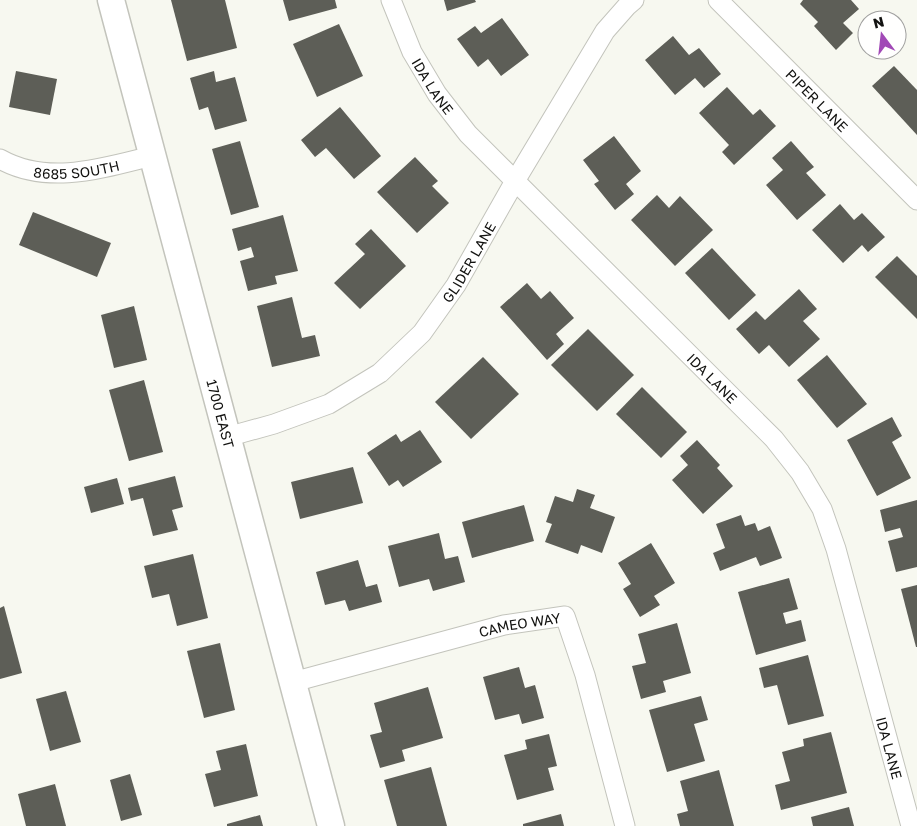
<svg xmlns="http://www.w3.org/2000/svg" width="917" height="826" viewBox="0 0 917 826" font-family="'Golos Text',sans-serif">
<rect width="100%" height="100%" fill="#f7f8f0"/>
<!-- building -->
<g fill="#5d5e57">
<polygon points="171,0 225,0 237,48 187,61"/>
<polygon points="283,0 335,0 337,8 289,21"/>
<polygon points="444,0 475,0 476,2 447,11"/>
<polygon points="803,0 851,0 859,9 843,23 853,33 836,50 814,26 818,22 800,4"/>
<polygon points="502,18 529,55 501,76 488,59 478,67 457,39 475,26 481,33"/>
<polygon points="339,24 363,76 317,97 293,44"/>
<polygon points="673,36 689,55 699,48 721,74 704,88 695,78 675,95 645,60"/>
<polygon points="894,66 917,90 917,135 872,86"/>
<polygon points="16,71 57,79 50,115 9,107"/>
<polygon points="214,71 216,82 235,77 247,121 215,130 208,107 199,110 190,78"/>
<polygon points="727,87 753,115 760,109 776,126 734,165 722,152 729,145 699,113"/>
<polygon points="340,107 381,156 354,179 326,148 315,157 301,140"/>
<polygon points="614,136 641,171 626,184 634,194 615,210 594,184 599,181 583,160"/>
<polygon points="240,141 259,207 231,215 212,149"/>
<polygon points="791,141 814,167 806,173 826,195 797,220 766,185 783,170 772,158"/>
<polygon points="415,157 438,181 432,186 449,203 417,233 377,192"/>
<polygon points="657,195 669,208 680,196 713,230 675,266 631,220"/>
<polygon points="840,204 854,220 862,213 885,237 868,252 862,245 843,263 812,230"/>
<polygon points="33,212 111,243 97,277 19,245"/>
<polygon points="283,215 298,271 275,276 277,284 248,291 240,261 254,257 251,247 238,251 232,229"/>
<polygon points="371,229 406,266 360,309 334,283 365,254 355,244"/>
<polygon points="712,248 756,295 729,320 685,273"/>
<polygon points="897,256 917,276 917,319 875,277"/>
<polygon points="527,283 541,299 550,291 574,318 556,334 564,344 547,360 500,307"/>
<polygon points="799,289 817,309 803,321 820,339 789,367 769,345 759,354 736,329 756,311 765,320"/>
<polygon points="292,297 302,338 315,335 320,356 272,367 257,306"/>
<polygon points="134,306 147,360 114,368 101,315"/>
<polygon points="588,329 634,375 597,411 551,365"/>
<polygon points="827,355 867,404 837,428 797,380"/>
<polygon points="483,357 519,394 471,439 435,402"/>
<polygon points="144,380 163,452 129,461 109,390"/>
<polygon points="642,387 687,432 661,458 616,414"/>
<polygon points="892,417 902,436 892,442 911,478 877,496 847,440"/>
<polygon points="420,430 442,462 403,487 398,480 389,486 367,453 396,434 401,442"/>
<polygon points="697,440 720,465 717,468 733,486 703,514 672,480 688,465 680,456"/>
<polygon points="353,467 363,503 300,519 291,482"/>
<polygon points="175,476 183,507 172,510 178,530 153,536 143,498 131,501 128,488"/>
<polygon points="117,478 124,504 91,513 84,487"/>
<polygon points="577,489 595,495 590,508 615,517 602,553 581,545 578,554 545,542 552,524 546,522 555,496 573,502"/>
<polygon points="917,500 917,567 896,572 888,541 903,537 900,528 885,532 880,510"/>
<polygon points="524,505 534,541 472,558 462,522"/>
<polygon points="741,515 745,526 755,523 758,531 770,526 782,558 760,566 756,557 720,571 713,553 725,548 716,524"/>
<polygon points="439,533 445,559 458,556 465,582 433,591 429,579 399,587 388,546"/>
<polygon points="651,543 675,583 654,596 660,605 640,617 623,589 631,584 618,563"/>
<polygon points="193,554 208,618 177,626 169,594 152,598 144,566"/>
<polygon points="358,560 366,587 377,584 382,602 349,611 345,600 325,605 316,572"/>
<polygon points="789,578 798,609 783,613 786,624 801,620 806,641 756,655 738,592"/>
<polygon points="917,585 917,647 916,647 901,589"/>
<polygon points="4,606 22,673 0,679 0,608"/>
<polygon points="677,623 691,673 663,681 666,692 641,699 632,666 646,663 638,634"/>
<polygon points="220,643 235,710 204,718 187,651"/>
<polygon points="808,655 824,716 788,725 777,685 764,688 759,668"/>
<polygon points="519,667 525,688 535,685 544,718 522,724 519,714 495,720 483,677"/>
<polygon points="428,687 443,738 402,750 405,761 380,768 370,735 382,732 374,703"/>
<polygon points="66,691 81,742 50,751 36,699"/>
<polygon points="701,696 708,720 694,724 705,761 667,772 649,710"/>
<polygon points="831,732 847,793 781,810 775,785 790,781 782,752 804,746 803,739"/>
<polygon points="549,734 557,766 548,768 554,790 517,800 504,755 527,749 525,740"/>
<polygon points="246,744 258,796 214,807 205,774 221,770 216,751"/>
<polygon points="431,767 447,826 397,826 384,780"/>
<polygon points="719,770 734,826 680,826 677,814 688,811 680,781"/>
<polygon points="130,774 142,815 121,821 110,780"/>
<polygon points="55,784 66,826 26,826 18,794"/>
<polygon points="849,807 854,826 813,826 811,817"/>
<polygon points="561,814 564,826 523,826 523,824"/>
<polygon points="260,815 263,826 227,826 227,824"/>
</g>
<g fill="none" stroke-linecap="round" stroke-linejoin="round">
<defs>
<g id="street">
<path id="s1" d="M 391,0 L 412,52 L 437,94 L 468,134 L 774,439 L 800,472 L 822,509 L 836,549 L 911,826"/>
<path id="s2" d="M 718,0 L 917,200"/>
<path id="s3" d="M 0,159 C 48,186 103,168 152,156"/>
<path id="s4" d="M 227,437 L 274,424 L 329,404 L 380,373 L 422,333 L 456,285 L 515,181 L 605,31 L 627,6 L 634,0"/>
<path id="s5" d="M 293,682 L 504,625 L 565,616 L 585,675 L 625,826"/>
</g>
<g id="secondary">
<path id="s6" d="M 111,0 L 331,826"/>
</g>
</defs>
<!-- street casing -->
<use href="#street" stroke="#c3c4bc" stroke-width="21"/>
<!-- secondary casing -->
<use href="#secondary" stroke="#c3c4bc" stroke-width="29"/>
<!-- street -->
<use href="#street" stroke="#fff" stroke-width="19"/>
<!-- secondary -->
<use href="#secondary" stroke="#fff" stroke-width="26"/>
</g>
<g text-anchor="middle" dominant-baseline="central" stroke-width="5" stroke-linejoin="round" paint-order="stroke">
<!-- street labels -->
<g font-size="14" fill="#121210" stroke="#fffffe">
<text stroke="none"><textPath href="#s1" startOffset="96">IDA LANE</textPath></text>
<text stroke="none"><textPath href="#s2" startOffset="141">PIPER LANE</textPath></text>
<text stroke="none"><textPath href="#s3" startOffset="79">8685 SOUTH</textPath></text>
<text stroke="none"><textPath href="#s4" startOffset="310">GLIDER LANE</textPath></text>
<text stroke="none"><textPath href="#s1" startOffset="501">IDA LANE</textPath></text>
<text stroke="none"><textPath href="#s6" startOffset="428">1700 EAST</textPath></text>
<text stroke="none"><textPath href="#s5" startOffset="234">CAMEO WAY</textPath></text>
<text stroke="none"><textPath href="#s1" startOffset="921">IDA LANE</textPath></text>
</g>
</g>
<!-- north arrow -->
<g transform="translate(882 35) rotate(345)"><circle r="24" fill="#fffffe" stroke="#a0a09f"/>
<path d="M0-4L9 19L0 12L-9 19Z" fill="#a149b6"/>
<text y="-8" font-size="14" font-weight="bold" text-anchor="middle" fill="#121210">N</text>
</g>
</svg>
